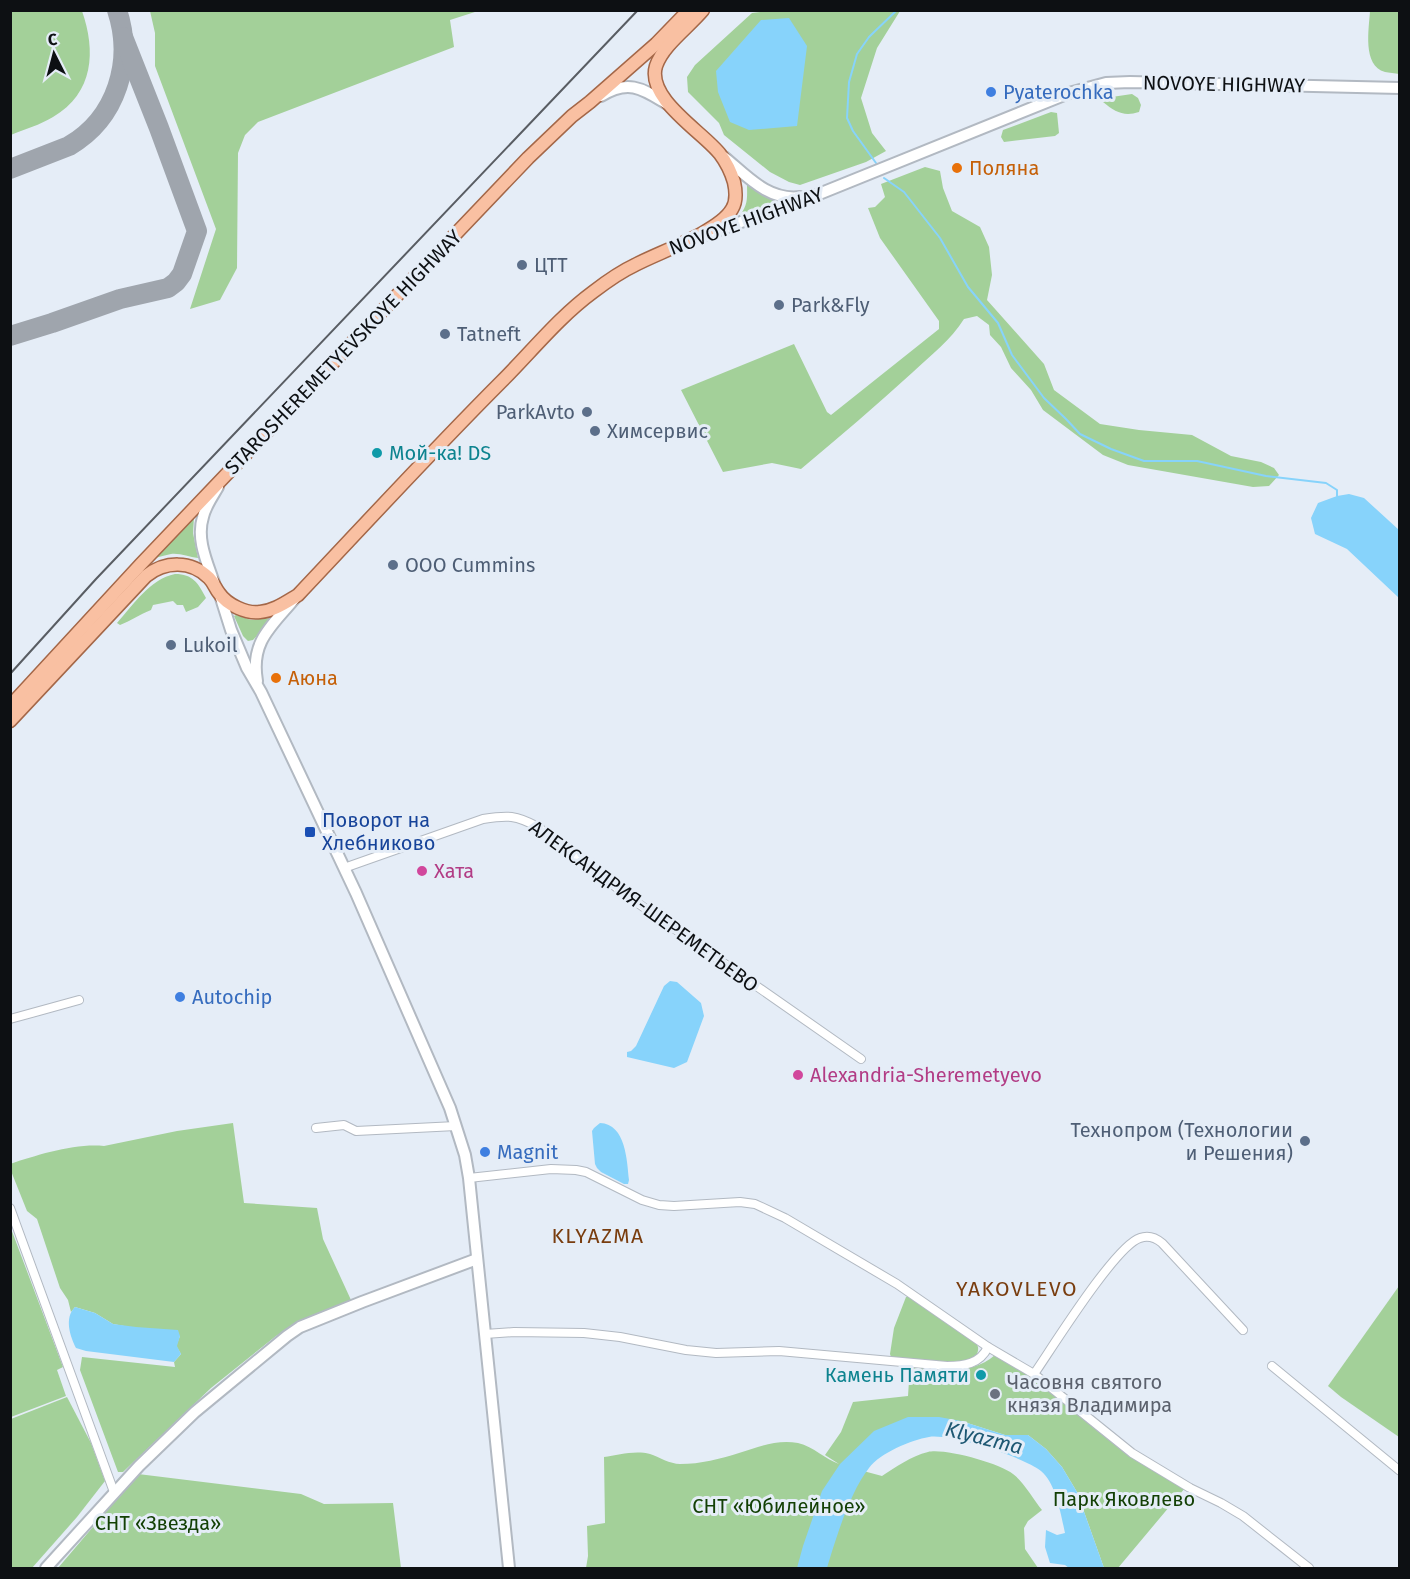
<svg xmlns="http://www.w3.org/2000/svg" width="1410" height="1579" viewBox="0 0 1410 1579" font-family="'Fira Sans',sans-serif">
<rect width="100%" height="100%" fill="#e5edf7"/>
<!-- green -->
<g fill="#a3d099">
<path d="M 11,10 L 82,11 C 96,51 94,93 53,117 C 40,125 25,129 11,135 Z"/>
<polygon points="777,10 900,11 877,48 861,98 872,133 886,151 866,162 800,185 789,182 770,172 724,135 719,123 688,92 687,77 695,65 752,13"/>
<polygon points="150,11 150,10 478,11 450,20 454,47 258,122 245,135 238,153 237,268 220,300 190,309 216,229 155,66 155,33"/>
<path d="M 1370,11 L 1399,11 L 1399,74 C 1395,73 1389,73 1385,72 C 1362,66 1369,28 1370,11 Z"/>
<path d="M 1132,94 L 1138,98 L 1141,105 L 1139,112 C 1124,117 1115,112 1103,102 L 1105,98 Z"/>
<polygon points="1051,112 1057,113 1059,133 1055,136 1004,142 1001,137 1003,130"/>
<path d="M 925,167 L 940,171 L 943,188 L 952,211 L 980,227 L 989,247 L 992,275 L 987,300 L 1044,364 L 1054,390 L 1100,424 L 1139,430 L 1192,435 L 1231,456 L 1261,462 L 1274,468 L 1279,475 L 1269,486 L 1253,487 L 1128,465 L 1103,455 L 1043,410 L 1031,390 L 1011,368 L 1001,347 L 990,335 L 989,325 L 977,316 L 964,319 C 951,340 931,355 913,372 C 877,405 839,437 801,469 L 772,463 L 723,472 L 681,390 L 794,344 L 827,412 L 831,415 L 939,329 L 939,321 L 880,238 L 868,208 L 875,207 L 885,197 L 881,184 Z"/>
<path d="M 747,182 L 765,196 L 781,203 L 737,218 C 749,206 747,198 747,182 Z"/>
<path d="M 194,517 L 193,533 L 198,558 C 189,557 180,553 171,554 C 165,555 160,557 155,558 Z"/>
<path d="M 175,574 C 193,574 198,583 206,598 L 198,607 L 186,612 L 183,605 L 177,605 L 173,601 L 153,605 L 151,610 C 140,614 131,621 120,625 L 117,623 C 133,605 150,579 175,574 Z"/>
<polygon points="236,615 251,620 270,618 271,620 253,640 248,641 243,636 234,616"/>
<path d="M 233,1123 L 244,1203 L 317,1208 L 323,1239 L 351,1300 L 347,1304 L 297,1323 L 276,1336 L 211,1388 L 123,1472 L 118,1472 L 80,1370 L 82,1357 L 175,1367 L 174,1362 L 181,1354 L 176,1346 L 180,1336 L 113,1324 L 95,1313 L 75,1307 L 71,1312 L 68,1300 L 60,1288 L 37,1219 L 27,1211 L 11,1171 L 10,1164 C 37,1155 75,1143 104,1146 L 177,1131 Z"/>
<polygon points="10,1226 63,1367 57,1370 66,1396 11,1417"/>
<polygon points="1399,1286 1399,1437 1341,1397 1328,1386"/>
<path d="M 909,1296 C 929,1310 951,1323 970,1339 C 972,1341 976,1342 977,1345 C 979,1347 978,1352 977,1354 C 969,1370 907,1359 891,1357 L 890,1354 L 894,1328 L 906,1297 Z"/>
<path d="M 995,1355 L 1033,1377 L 1110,1441 L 1147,1467 L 1185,1488 L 1118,1568 L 1104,1568 L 1077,1492 L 1062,1467 L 1046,1449 L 1028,1435 L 1005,1435 L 961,1421 L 841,1465 L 882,1476 C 896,1467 911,1456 928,1452 C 944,1448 999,1463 1013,1474 C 1023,1481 1034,1500 1042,1510 L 1028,1521 L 1024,1528 L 1025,1549 L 1038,1568 L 586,1568 L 588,1556 L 587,1526 L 605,1523 L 604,1457 C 618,1455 635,1450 650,1454 C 659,1457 670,1464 680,1464 C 701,1464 720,1459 739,1453 C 759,1447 777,1439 798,1443 C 814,1447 825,1459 839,1464 L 825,1455 L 841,1432 L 853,1402 L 908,1396 L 910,1366 C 939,1370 971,1376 995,1355 Z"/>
<polygon points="67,1397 91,1443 105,1481 77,1517 32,1568 11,1568 11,1419"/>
<polygon points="138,1474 301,1494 324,1504 393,1503 401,1568 58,1568"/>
</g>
<!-- water -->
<g fill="#87d3fb">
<polygon points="789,18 807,46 797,126 749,130 730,122 718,92 716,71 761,20"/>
<polygon points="1349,494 1364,498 1399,530 1399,598 1347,549 1315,534 1311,518 1318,503 1337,496"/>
<polygon points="670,981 677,982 701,1003 704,1016 687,1062 674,1068 627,1057 627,1052 631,1051 636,1046 664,986"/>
<path d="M 600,1123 C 626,1124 627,1161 629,1180 L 628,1184 L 624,1184 L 601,1172 L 597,1168 L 595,1164 L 592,1131 L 594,1128 Z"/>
<path d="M 75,1307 L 95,1313 L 113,1324 L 136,1327 L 178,1330 L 180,1336 L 177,1346 L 181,1354 L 174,1362 L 86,1351 L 76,1348 C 70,1336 64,1318 75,1307 Z"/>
<path d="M 908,1417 L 939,1417 L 961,1421 L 1005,1435 L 1028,1435 L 1046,1449 L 1062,1467 L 1077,1492 L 1104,1568 L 1069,1568 L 1065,1565 L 1050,1563 L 1045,1547 L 1046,1530 L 1057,1535 L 1065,1533 C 1061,1515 1056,1483 1041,1471 C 1024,1457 949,1433 929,1437 C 911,1440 880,1453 869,1468 C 850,1492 836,1538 827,1568 L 797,1568 L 803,1546 L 822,1491 L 840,1464 L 874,1431 Z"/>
</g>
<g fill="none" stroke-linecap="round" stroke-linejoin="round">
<!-- stream -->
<g stroke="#87d3fb" stroke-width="2">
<polyline points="876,163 853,131 847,118 849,82 857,54 869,37 897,10"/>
<polyline points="884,178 904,192 940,238 968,287 998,323 1012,355 1044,398 1066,419 1080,434 1111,449 1144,461 1197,461 1266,476 1326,483 1337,490 1337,496"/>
</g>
<!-- taxiway -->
<g stroke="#9fa5ad" stroke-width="20">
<path d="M 10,169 L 69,146 C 117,118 134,61 117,10"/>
<polyline points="10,336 52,323 120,299 168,288 176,282 182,274 197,231 159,128 123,37"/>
</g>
<defs>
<g id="street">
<path d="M 344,868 L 483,819 C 508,815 516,815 538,827 L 629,897 L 861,1059"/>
<polyline points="10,1019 79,1000"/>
<polyline points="316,1128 344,1125 356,1131 456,1126"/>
<polyline points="469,1178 551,1169 576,1170 586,1172 642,1200 659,1205 674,1206 740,1202 755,1204 785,1218 897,1284 988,1347 1034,1374 1132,1453 1190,1488 1221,1503 1243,1516 1309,1568"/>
<polyline points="10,1208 114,1492"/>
<path d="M 485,1334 L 514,1332 L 584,1333 L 620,1337 L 686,1350 L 716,1353 L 779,1351 L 947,1366 C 964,1366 980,1364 988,1347"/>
<polyline points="1272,1366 1400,1471"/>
<path d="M 1034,1374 C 1052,1348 1115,1246 1140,1238 C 1148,1235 1156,1238 1162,1243 L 1243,1330"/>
</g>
<g id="secondary">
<path d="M 601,96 C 630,78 644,90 669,105"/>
<path d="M 724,157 C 747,176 768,201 800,197"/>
<polyline points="705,235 819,194 1069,93 1106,83 1130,82 1400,88"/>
<path d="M 214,583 C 207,562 196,539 203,517 C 205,507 212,497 218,487"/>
<polyline points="220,595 231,630 247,668 261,692 356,893 450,1108 465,1155 469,1178 509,1568"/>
<path d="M 257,681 C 250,641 272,626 295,598"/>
<polyline points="46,1568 139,1466 195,1412 287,1336 300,1327 362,1302 477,1259"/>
</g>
<g id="primary">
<polyline points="10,706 141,564 528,158 572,116 590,102 656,44 689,10"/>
<path d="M 10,721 L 146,576 C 165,561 191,560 209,578 C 214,583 215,588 219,593 C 227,605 247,614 260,612 C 274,611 286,602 298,595 C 366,523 432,451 502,381 C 532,351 559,317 593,292 C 606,282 620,272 635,265 C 659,252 719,232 732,209 C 737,201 736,191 734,182 C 731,172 726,162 720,154 C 703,132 646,99 656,66 C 663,45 689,27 703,10"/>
</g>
</defs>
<!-- street casing -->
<use href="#street" stroke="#b2b9c2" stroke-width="10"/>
<!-- secondary casing -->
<use href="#secondary" stroke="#b2b9c2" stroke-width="14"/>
<!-- primary casing -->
<use href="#primary" stroke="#a46748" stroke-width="15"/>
<!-- street -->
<use href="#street" stroke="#fff" stroke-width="8"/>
<!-- secondary -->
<use href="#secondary" stroke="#fff" stroke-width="10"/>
<!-- primary -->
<use href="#primary" stroke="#f9c0a2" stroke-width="12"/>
<!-- rail -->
<polyline stroke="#595d63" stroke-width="2" points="10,674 96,579 638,10"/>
</g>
<!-- markers -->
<g fill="#3f7fe0" stroke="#e5edf7" stroke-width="2">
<circle cx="991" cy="92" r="6"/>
<circle cx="180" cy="997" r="6"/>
<circle cx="485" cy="1152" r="6"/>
</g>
<g fill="#e8710a" stroke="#e5edf7" stroke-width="2">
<circle cx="957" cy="168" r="6"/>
<circle cx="276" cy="678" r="6"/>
</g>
<g fill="#5c6f8a" stroke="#e5edf7" stroke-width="2">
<circle cx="522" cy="265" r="6"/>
<circle cx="779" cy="305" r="6"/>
<circle cx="445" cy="334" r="6"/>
<circle cx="587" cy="412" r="6"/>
<circle cx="595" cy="431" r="6"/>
<circle cx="393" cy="565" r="6"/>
<circle cx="171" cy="645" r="6"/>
<circle cx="1305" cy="1141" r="6"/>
</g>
<g fill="#0f9aa8" stroke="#e5edf7" stroke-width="2">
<circle cx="377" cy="453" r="6"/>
<circle cx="981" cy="1375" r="6"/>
</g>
<rect fill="#1a4fb4" stroke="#e5edf7" stroke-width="2" x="304" y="826" width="12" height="12" rx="3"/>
<g fill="#d1479c" stroke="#e5edf7" stroke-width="2">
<circle cx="422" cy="871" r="6"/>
<circle cx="798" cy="1075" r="6"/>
</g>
<circle fill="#6b7280" stroke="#e5edf7" stroke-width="2" cx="995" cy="1394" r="6"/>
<g text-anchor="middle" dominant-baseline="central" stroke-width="6" stroke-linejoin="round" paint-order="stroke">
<!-- street labels -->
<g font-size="20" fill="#0d1013" stroke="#e5edf7">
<text transform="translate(1224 84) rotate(1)">NOVOYE HIGHWAY</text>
<text transform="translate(746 221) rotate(-20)">NOVOYE HIGHWAY</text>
<text transform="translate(343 352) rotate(-46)">STAROSHEREMETYEVSKOYE HIGHWAY</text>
<text transform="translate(644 906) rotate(36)">АЛЕКСАНДРИЯ-ШЕРЕМЕТЬЕВО</text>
</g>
<!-- shop labels -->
<g font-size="20" fill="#366cbe" stroke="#e5edf7" text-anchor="start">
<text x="1003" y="92">Pyaterochka</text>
<text x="192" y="997">Autochip</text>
<text x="497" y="1152">Magnit</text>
</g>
<!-- food labels -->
<g font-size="20" fill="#c56008" stroke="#e5edf7" text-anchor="start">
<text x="969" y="168">Поляна</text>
<text x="288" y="678">Аюна</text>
</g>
<!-- service labels -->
<g font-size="20" fill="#4e5e75" stroke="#e5edf7" text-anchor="start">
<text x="534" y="265">ЦТТ</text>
<text x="791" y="305">Park&amp;Fly</text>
<text x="457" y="334">Tatneft</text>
<text x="575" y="412" text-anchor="end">ParkAvto</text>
<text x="607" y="431">Химсервис</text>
<text x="405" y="565">OOO Cummins</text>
<text x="183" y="645">Lukoil</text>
<text x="1293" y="1130" text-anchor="end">Технопром (Технологии<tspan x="1293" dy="23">и Решения)</tspan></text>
</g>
<!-- culture labels -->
<g font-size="20" fill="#0d838f" stroke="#e5edf7" text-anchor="start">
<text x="389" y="453">Мой-ка! DS</text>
<text x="969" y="1375" text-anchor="end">Камень Памяти</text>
</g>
<!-- transit labels -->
<g font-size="20" fill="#164399" stroke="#e5edf7" text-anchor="start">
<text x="322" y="820">Поворот на<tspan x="322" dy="23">Хлебниково</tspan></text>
</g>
<!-- hotel labels -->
<g font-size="20" fill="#b23c85" stroke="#e5edf7" text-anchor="start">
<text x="434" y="871">Хата</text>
<text x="810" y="1075">Alexandria-Sheremetyevo</text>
</g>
<!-- worship labels -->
<g font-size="20" fill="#5b616d" stroke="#e5edf7" text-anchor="start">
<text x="1007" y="1382">Часовня святого<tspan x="1007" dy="23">князя Владимира</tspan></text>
</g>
<!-- park labels -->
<g font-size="20" fill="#134005" stroke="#e5edf7">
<text x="1124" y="1499">Парк Яковлево</text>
<text x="779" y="1506">СНТ «Юбилейное»</text>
<text x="158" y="1523">СНТ «Звезда»</text>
</g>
<!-- neighbourhood labels -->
<g font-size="21" letter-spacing="1.5" fill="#793d0f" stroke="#e5edf7">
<text x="598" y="1236">KLYAZMA</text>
<text x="1017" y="1289">YAKOVLEVO</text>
</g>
<!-- water labels -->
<g font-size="21" font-style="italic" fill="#1e5873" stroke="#e5edf7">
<text transform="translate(984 1438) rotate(14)">Klyazma</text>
</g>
</g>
<!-- border -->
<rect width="1410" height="1579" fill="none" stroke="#0d1013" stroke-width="24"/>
<!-- north arrow -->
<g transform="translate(54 54) rotate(354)" stroke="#e5edf7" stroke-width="4.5" paint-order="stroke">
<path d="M0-4.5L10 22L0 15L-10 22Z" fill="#0d1013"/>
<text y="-9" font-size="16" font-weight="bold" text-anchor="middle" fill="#0d1013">С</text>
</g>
</svg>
